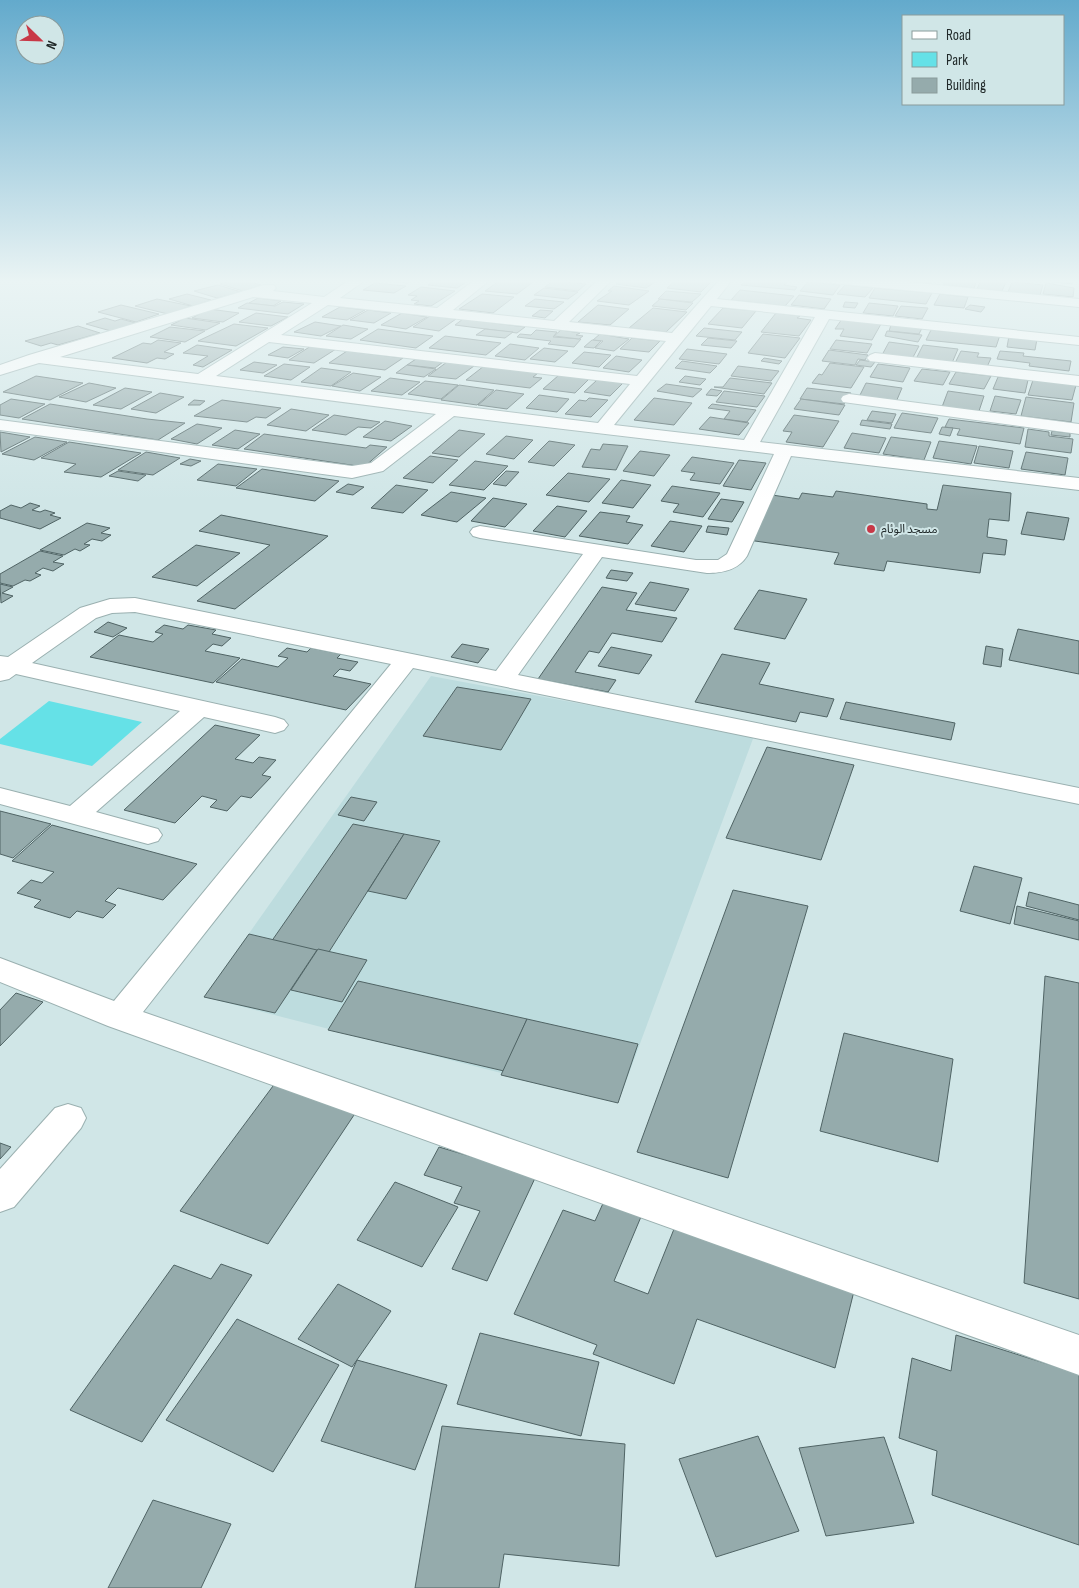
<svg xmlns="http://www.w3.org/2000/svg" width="1079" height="1588" viewBox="0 0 1079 1588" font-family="'Sofia Sans Condensed','Noto Sans Arabic',sans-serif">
<rect width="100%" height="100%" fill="#d0e6e7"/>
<!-- built -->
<polygon fill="#bddcde" points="431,676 754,736 618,1103 204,997"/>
<!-- green -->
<polygon fill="#65e1e7" points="49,701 142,722 92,766 0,744 0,739"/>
<!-- building -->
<g fill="#95abac" stroke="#506465">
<polygon points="239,279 261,285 243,291 220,284"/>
<polygon points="380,279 414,279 408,283 379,280"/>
<polygon points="437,279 454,279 468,281 457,288 428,285"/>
<polygon points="502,279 537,279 517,294 485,291"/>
<polygon points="623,279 632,279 655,282 646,288 616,284"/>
<polygon points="677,279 714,279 701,292 667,288"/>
<polygon points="748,279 789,281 784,285 797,287 795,290 741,285"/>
<polygon points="910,279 938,279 936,282 931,281 929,285 908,283"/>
<polygon points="946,279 976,279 977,280 974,288 943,285"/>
<polygon points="1029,279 1073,279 1072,284"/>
<polygon points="981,280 1006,282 1002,291 977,289"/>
<polygon points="553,281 586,284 578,291 545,287"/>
<polygon points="808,282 840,285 833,295 800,291"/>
<polygon points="1012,282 1043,285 1040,295 1008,292"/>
<polygon points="375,283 406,286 394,293 363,290"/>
<polygon points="1046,283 1074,288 1073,297 1043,294"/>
<polygon points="218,285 241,292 217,298 194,291"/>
<polygon points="845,285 873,288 865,297 837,294"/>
<polygon points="614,286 649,291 629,305 597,301 612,291 608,291"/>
<polygon points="421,287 455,291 431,306 414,304 419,301 411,300 417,296 408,295"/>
<polygon points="544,288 578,292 568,299 534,295"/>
<polygon points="875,288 932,293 926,304 869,298"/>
<polygon points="740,290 794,296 785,306 731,300"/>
<polygon points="666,291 701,294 692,302 658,299"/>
<polygon points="187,294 211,300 193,306 169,299"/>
<polygon points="482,294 514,297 493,313 459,309"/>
<polygon points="940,294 968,297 964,308 934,305"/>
<polygon points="799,295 831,299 824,309 791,305"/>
<polygon points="258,298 281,301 273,306 249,303"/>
<polygon points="157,299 191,306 168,314 135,306"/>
<polygon points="535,299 564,302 554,309 525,306"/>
<polygon points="660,299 693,303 686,310 652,306"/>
<polygon points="283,302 304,304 288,314 238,308 247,303 275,306"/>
<polygon points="845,302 858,303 855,308 843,307"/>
<polygon points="869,303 898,306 893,316 863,313"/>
<polygon points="121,305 159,314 136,322 98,312"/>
<polygon points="598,305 629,309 610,325 578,322"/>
<polygon points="970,305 985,307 981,312 965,309"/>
<polygon points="901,306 928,308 922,319 895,316"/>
<polygon points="340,307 365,310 347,320 322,317"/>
<polygon points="653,308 687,312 666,332 629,328"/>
<polygon points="723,308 756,311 742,328 708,324"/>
<polygon points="209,309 239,313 223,322 192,318"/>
<polygon points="368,310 391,313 374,323 350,320"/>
<polygon points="540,310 553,311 545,318 532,316"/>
<polygon points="256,313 288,317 271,326 239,322"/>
<polygon points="402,313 427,317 406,329 381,325"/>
<polygon points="776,313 800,316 797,318 811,320 799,336 761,332"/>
<polygon points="430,316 456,319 439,331 413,327"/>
<polygon points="105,318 115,321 121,319 136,323 111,331 86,324"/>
<polygon points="185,318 220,323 206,330 171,325"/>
<polygon points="463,319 525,327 517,333 455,325"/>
<polygon points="842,319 881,324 872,340 840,336 844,329 835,329"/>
<polygon points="315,322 341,326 321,336 294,332"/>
<polygon points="234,324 268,328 236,346 198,341"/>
<polygon points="343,325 368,329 351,339 326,336"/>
<polygon points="891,325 922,328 919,334 889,331"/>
<polygon points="78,326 100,333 58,345 51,343 41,346 25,341"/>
<polygon points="170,327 205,331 185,342 150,337"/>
<polygon points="704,328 742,332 735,340 696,336"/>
<polygon points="378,329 433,336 416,348 360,340"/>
<polygon points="485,329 513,332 505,338 476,335"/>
<polygon points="536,330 557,332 553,337 581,339 574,347 548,344 551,341 517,337 520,334 531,335"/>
<polygon points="561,330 580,333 576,335 583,336 579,339 554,336"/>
<polygon points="931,330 965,333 965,332 1000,335 996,347 926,340"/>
<polygon points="887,331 922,335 918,342 885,336"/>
<polygon points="600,334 629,339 614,351 595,348 603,341 593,340"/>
<polygon points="763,334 800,338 785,358 748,353"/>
<polygon points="445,336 501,343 486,355 429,348"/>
<polygon points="1009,336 1037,339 1035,350 1007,347"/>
<polygon points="632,338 660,341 649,352 620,349"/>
<polygon points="708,338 737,341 731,348 701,345"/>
<polygon points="158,340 181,343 164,352 174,354 165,359 157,358 147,363 112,358 143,343 151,344"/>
<polygon points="592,340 601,341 594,348 584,347"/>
<polygon points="836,340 872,344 867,353 830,349"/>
<polygon points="889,342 919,346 912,359 882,355"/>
<polygon points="510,344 539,348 525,360 495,356"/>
<polygon points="197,345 232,350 203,367 193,365 208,356 183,353"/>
<polygon points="923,345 958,349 952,363 916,359"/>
<polygon points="311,346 336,349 314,363 289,360"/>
<polygon points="283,347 304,349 288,358 268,355"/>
<polygon points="544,348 568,351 555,362 530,359"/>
<polygon points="687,349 727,354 719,364 679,359"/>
<polygon points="829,350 868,355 865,360 858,359 855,365 822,361"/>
<polygon points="347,351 403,358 385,370 329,363"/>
<polygon points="961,351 979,353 977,357 991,358 987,367 955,363"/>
<polygon points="1000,351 1024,353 1023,356 1071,361 1069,371 1029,366 1030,363 997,359"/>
<polygon points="584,352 611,355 599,367 572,363"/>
<polygon points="616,356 642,360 629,372 603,368"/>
<polygon points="764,358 782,361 779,364 761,361"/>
<polygon points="416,359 443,362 435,368 407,365"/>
<polygon points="860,360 875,362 871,367 856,365"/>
<polygon points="682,361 717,366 710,373 675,368"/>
<polygon points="254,362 277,365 263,373 240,370"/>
<polygon points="447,362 474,366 456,379 428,376"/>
<polygon points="830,363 864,367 851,388 812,383 819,374 822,375"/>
<polygon points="284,364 310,367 291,380 264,376"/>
<polygon points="878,364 910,368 903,382 870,377"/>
<polygon points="407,365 436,369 424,377 396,373"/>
<polygon points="484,366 538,373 533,377 542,378 530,388 466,380"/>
<polygon points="738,366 779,371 771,381 731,376"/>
<polygon points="321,368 351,372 331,386 301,382"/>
<polygon points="922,369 950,372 943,385 914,381"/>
<polygon points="956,372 991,376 984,389 949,384"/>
<polygon points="353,373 381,377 360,391 332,386"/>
<polygon points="559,375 589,379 575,393 543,389"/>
<polygon points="36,376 83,383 50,400 3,392"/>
<polygon points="685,376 706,379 700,385 679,382"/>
<polygon points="998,377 1028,380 1025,393 993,389"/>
<polygon points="390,378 420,382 402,395 371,391"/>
<polygon points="730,378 772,383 764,394 714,387 723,387"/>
<polygon points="597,380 623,383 610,396 584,392"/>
<polygon points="1033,380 1076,385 1072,400 1028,395"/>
<polygon points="425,381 458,385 441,399 408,394"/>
<polygon points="89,383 116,388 86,402 59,397"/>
<polygon points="866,383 902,388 896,402 859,397"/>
<polygon points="666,384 702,389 693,397 657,391"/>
<polygon points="459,385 494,390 477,405 441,400"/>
<polygon points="125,388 152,392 121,409 93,405"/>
<polygon points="807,388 851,393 844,404 800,399"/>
<polygon points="711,389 722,391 717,396 706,395"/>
<polygon points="496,390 524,394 507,409 478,405"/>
<polygon points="724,391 765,396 757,407 716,402"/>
<polygon points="948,391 984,396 979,411 942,407"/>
<polygon points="160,393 184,397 156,413 131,409"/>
<polygon points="539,395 569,399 557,412 526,408"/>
<polygon points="995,396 1021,400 1016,414 990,411"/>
<polygon points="1026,397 1074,403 1071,422 1021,416"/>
<polygon points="589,398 608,400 591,417 565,414 579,400 586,401"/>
<polygon points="654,398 692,403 674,425 634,420"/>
<polygon points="11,399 45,404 19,418 0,415 0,405"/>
<polygon points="801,399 845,405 839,415 794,409"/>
<polygon points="194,400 205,401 200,405 188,405"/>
<polygon points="222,400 281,408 266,418 256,417 247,422 194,416"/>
<polygon points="50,404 147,419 185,423 158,440 22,419"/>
<polygon points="712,404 756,410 747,422 724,419 730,411 708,408"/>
<polygon points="291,409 329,415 306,431 267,425"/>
<polygon points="872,411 896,414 892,423 867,420"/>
<polygon points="902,413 938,418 931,433 894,428"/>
<polygon points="334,415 380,422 371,428 358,427 346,435 312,430"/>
<polygon points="794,415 839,421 823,447 786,442 792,432 783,431"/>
<polygon points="710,417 749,423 739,435 699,429"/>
<polygon points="949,419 1024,428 1020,444 957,435 960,429 945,427"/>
<polygon points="862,420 892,424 890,429 860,425"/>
<polygon points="385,421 412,426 391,441 363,437"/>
<polygon points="197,424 222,428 197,444 171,439"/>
<polygon points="942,427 953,428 950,436 939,434"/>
<polygon points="1028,429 1049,432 1049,436 1073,439 1071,453 1025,447"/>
<polygon points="235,430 260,434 238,449 212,445"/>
<polygon points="459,430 485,434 459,457 432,453"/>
<polygon points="1052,431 1070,433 1070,437 1051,435"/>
<polygon points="0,432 30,437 1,452"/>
<polygon points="852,433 886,438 879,453 844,448"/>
<polygon points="264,434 366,448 370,445 387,447 364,467 244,449"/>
<polygon points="506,436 533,440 514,459 486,454"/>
<polygon points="35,437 67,442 34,460 2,454"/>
<polygon points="891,437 931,442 924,460 883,454"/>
<polygon points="549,441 575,445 554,466 528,462"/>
<polygon points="939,441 977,446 971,464 933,458"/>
<polygon points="69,442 141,453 101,477 64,472 76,464 41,458"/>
<polygon points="603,444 628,446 616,470 582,467 591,449 600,450"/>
<polygon points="979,446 1013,451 1009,468 974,463"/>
<polygon points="640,451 670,455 654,476 623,471"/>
<polygon points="146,452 180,458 153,475 118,470"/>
<polygon points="1026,452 1068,458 1065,475 1021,469"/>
<polygon points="430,456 458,460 433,483 403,478"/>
<polygon points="692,457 734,463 720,484 690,480 695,473 681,471"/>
<polygon points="190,459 201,461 191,466 180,464"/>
<polygon points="739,460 766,463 751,490 723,486"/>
<polygon points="475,461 508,466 484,490 449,485"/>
<polygon points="218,464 257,469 236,486 197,480"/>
<polygon points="262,469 339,481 315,501 236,488"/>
<polygon points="118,471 146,475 138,481 109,476"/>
<polygon points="506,471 519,472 506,486 493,484"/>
<polygon points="568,473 610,479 589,502 546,495"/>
<polygon points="621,480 651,485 633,508 602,503"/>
<polygon points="348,484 364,487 353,495 336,492"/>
<polygon points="396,485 428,490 403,513 371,508"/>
<polygon points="943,485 1011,493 1009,521 989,519 987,537 1007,540 1005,555 983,553 980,573 887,561 884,571 834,564 839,553 748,540 772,495 799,499 802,493 833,497 836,491 927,504 927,509 937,510"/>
<polygon points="672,486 720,493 703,517 673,512 679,504 661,501"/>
<polygon points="451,492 486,498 457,522 421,515"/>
<polygon points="493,498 527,504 505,527 471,521"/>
<polygon points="721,499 744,502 732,522 708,519"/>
<polygon points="30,503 40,506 32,510 40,512 45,510 55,513 50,515 61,518 40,529 0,518 0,511 11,505 21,508"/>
<polygon points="557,506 587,511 565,537 533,531"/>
<polygon points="600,512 630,516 626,522 643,525 628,544 579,536"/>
<polygon points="1027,512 1069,518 1064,540 1021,534"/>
<polygon points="221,515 328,536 235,609 197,601 270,545 199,531"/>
<polygon points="670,521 702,526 684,552 651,546"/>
<polygon points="87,523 110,528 101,533 111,535 102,541 92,539 84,544 90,545 80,551 75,549 64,555 40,550"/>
<polygon points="708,526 729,528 727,535 706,532"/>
<polygon points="196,545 240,553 197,586 152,577"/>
<polygon points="40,551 63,556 53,562 64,564 53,571 43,568 35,573 41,575 30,581 25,580 13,586 0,583 0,574"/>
<polygon points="611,570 633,573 627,581 606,578"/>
<polygon points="650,582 689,589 675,611 635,604"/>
<polygon points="0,584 13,587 2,593 13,596 1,603"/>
<polygon points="602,587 637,593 626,610 677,618 662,642 612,633 599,653 589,651 575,672 616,680 608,692 538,679"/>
<polygon points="759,590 807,599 785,639 734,629"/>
<polygon points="108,622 127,628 113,637 94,632"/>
<polygon points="164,625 183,629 188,625 216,630 212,634 231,638 222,646 213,644 205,651 240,658 213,683 90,657 119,635 153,642 163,634 155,632"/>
<polygon points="1018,629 1079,641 1079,674 1009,660"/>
<polygon points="462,644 489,649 478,663 451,657"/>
<polygon points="986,646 1003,649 1001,667 983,664"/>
<polygon points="611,647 652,655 639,674 598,666"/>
<polygon points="287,648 307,652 311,648 341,654 337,658 358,662 350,671 340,669 333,676 371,684 346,710 216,682 242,659 278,667 288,658 278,656"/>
<polygon points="722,654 770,663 759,684 834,699 827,717 800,712 796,722 695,702"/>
<polygon points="457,687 531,699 501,750 423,736"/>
<polygon points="846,702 955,723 951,740 840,719"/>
<polygon points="215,725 260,735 235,759 253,763 259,757 276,760 262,775 271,777 251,798 241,796 227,811 210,807 217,800 202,796 175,823 124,810"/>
<polygon points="767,747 854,765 821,860 726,838"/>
<polygon points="351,797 377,802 364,821 338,815"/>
<polygon points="0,811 51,824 13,858 0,854"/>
<polygon points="353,824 404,834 327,955 271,942"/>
<polygon points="52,825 197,864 163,900 118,888 105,901 116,905 103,918 77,911 70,918 34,907 41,900 17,893 31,880 42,883 54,872 12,861"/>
<polygon points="404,834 440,841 406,899 368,891"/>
<polygon points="974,866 1022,878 1010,924 960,911"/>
<polygon points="733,890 808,906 728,1178 637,1152"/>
<polygon points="1029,892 1079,905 1079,920 1026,906"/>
<polygon points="1017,906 1079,921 1079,940 1014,924"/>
<polygon points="249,934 317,950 275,1013 204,997"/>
<polygon points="318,949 367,960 342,1002 291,990"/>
<polygon points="1045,976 1079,983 1079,1299 1024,1283"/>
<polygon points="358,981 527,1019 504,1071 328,1030"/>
<polygon points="16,993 43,1002 0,1046 0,1010"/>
<polygon points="527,1019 638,1044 618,1103 501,1075"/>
<polygon points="844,1033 953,1059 938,1162 820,1131"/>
<polygon points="276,1082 358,1109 268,1244 180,1211"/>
<polygon points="0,1143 11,1147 0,1159"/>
<polygon points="439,1147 536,1176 487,1281 452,1269 480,1211 454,1203 462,1187 424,1175"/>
<polygon points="395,1182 458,1207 422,1267 357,1240"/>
<polygon points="605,1199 643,1212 614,1281 648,1294 674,1229 855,1287 835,1368 697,1319 674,1384 593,1354 597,1345 514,1314 563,1210 595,1221"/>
<polygon points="221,1264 252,1275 142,1442 70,1410 174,1265 211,1279"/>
<polygon points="338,1284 391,1311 352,1367 298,1339"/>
<polygon points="237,1319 339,1365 273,1472 166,1420"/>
<polygon points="480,1333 599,1362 581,1436 457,1404"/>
<polygon points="956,1335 1079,1374 1079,1545 932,1495 937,1451 899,1438 912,1358 951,1371"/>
<polygon points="357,1360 447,1385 415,1470 321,1441"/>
<polygon points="442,1426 625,1444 619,1566 504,1554 499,1588 415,1588"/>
<polygon points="758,1436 799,1531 716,1557 679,1459"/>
<polygon points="884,1437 914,1523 826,1536 799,1448"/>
<polygon points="153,1500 231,1524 201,1588 108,1588"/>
</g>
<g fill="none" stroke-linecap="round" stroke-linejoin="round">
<defs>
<g id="street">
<path d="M 351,279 L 367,279 L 340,298 L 437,308 L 476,279 L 491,279 L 453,310 L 554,321 L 599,279 L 613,279 L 569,322 L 672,333 L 720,279 L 733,279 L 717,299 L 1079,337 L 1079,345 L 829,319 L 760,442 L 1079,478 L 1079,490 L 791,456 L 747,556 C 738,570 723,573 707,573 L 602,557 L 518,675 L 1079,788 L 1079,804 L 413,668 L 143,1012 L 1079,1335 L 1079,1375 L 108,1026 L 0,982 L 0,958 L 114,1001 L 391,664 L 135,612 L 112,613 L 96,618 L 32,663 L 275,717 L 284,720 L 288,725 L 284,730 L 275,733 L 204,717 L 96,812 L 158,829 L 162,835 L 158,841 L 148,844 L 0,804 L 0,788 L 70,806 L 180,711 L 16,674 L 9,679 L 0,681 L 0,656 L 8,657 L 80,608 L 110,599 L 135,598 L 496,671 L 583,554 L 480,538 L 473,536 L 470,532 L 473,528 L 480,526 L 696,560 L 718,560 L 727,554 L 774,454 L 454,416 L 383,471 L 352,478 L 0,430 L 0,420 L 352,466 L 371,463 L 436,414 L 39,363 L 0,375 L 0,365 L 29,355 L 264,285 L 274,285 L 276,288 L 273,291 L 324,297 ZM 253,297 L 312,303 L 198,374 L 60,357 ZM 328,305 L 666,341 L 637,376 L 281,335 ZM 711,306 L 815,317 L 744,440 L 614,425 ZM 269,342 L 630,384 L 598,423 L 216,376 Z"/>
<polygon points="827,279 878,279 1079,299 1079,307 833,283"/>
<polygon points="875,353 1079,376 1079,386 870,361 867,358 870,355"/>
<polygon points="849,394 1079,424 1079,434 843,402 841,399 843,396"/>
<polygon points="68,1104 81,1108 86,1118 81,1128 14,1207 0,1212 0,1169 55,1108"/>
</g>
</defs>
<!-- street casing -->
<use href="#street" stroke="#9ab0b0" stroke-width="2"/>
<!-- street -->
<use href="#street" fill="#fff" fill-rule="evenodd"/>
</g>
<!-- sky -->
<linearGradient id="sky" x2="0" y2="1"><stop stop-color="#63aacc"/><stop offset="0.56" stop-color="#eaf4f4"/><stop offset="1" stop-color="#eaf4f4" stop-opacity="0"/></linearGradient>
<rect width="1079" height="502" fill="url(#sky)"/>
<!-- markers -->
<circle fill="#c83847" stroke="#d0e6e7" stroke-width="2" cx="871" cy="529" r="5"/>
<g text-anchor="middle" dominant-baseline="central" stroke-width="4" stroke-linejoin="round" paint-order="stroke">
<!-- far-poi labels -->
<g font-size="12" fill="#212a2a" stroke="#d0e6e7" text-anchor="start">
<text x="881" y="529">مسجد الوئام</text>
</g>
</g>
<!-- legend -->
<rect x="902" y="15" width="162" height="90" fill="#d0e6e7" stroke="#8a9b9b"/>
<rect x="912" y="31" width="25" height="8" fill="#ffffff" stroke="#8a9b9b"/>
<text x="946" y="40" font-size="15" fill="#212a2a">Road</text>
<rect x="912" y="52" width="25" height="15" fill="#65e1e7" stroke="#8a9b9b"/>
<text x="946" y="65" font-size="15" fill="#212a2a">Park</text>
<rect x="912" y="78" width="25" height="15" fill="#95abac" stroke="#8a9b9b"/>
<text x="946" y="90" font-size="15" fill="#212a2a">Building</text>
<!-- north arrow -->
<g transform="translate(40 40) rotate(113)"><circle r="24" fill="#d0e6e7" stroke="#8a9b9b"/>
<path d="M0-4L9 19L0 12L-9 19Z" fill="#c83847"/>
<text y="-8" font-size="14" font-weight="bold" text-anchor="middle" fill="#212a2a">N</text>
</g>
</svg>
